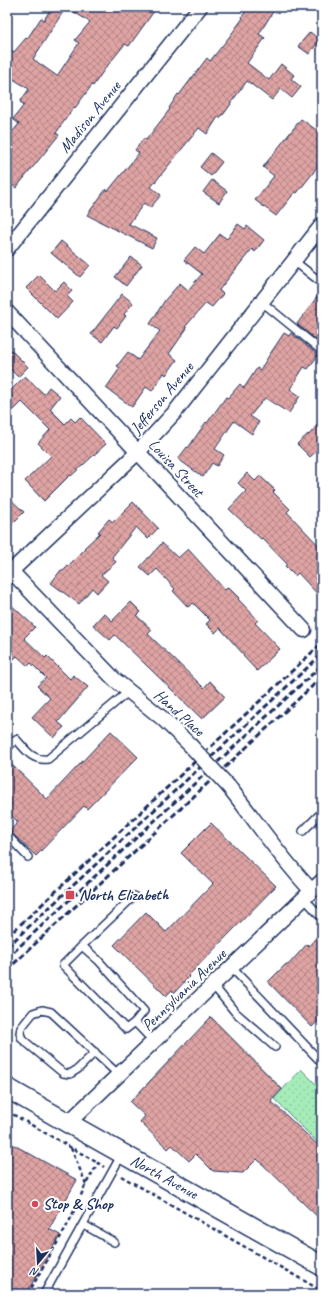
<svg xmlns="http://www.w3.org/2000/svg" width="329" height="1301" viewBox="0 0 329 1301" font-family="Caveat,sans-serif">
<defs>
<pattern id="park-dots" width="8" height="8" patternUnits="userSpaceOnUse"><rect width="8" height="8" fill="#a5ecb9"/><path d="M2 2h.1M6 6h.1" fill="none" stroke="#8dcba1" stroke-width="1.8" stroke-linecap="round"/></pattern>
<pattern id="building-cross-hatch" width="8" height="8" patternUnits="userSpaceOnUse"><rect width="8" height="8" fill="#dea3a2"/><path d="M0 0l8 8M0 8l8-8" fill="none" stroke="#b38587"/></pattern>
</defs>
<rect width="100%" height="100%" fill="#fff"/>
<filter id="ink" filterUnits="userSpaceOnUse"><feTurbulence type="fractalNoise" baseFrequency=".025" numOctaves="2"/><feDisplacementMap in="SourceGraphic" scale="8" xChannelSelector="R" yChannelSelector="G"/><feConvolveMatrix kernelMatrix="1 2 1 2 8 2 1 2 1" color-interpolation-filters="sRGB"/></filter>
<g filter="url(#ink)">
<!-- park -->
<polygon fill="url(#park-dots)" stroke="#608e8c" points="301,1069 322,1090 322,1147 274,1099"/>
<!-- building -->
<g fill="url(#building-cross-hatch)" stroke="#1b2f5e">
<polygon points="52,7 66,7 33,59 57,76 79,43 75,40 90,22 66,7 157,7 129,46 125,44 104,70 93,86 92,85 75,108 74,107 56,133 59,135 16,188 7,181 7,138 19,124 13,119 24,105 20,102 29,89 7,75 7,48 14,52 26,38 27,39 41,18 44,20"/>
<polygon points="248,7 276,7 259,34 265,38 247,63 269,80 281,64 294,75 291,79 301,87 292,98 281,89 272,100 247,81 230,104 231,104 223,115 222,114 220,118 218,117 207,134 199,128 151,187 161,195 150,208 144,203 129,224 157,238 152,248 87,215 106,189 108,191 139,153 135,150 144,138 146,140 170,109 169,108 178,94 179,95 207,58 210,61 230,36 243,18 242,17"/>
<polygon points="310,32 320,40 309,54 298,46"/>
<polygon points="301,119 322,134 322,158 313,173 297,193 295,192 276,216 255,200 274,176 263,167"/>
<polygon points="211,153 222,162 211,176 200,167"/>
<polygon points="212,180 227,191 219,203 203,192"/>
<polygon points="238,224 245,229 247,226 264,240 255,252 252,249 219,290 223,294 212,307 206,303 185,327 187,328 169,354 177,360 166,375 164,373 152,391 146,387 132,407 106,388 120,368 117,366 128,352 138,360 160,331 150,324 165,300 180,283 188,290 202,274 184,260 195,247 204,254 220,234 227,239"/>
<polygon points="61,241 90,265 80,277 51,253"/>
<polygon points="131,257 142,265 126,286 115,277"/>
<polygon points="39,275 55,291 64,282 72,291 67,296 73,302 57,319 26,288"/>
<polygon points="322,290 322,345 297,324"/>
<polygon points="122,294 133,303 124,314 126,316 117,328 114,326 102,342 91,334"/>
<polygon points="284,333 289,336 291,333 318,355 308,369 304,367 290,389 300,396 289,413 265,398 250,416 259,422 252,434 234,421 215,449 224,455 217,466 212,463 203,477 178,459 187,447 188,448 206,422 207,423 226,397 228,398 240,384 244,388 257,368 260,370 270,354"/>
<polygon points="7,346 28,367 18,377 7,366"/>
<polygon points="25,376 44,394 49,387 60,396 50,409 65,424 71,418 75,422 80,417 106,444 71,476 70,475 44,501 25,481 51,456 38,443 50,430 22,402 7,417 7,394"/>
<polygon points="322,419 322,446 310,457 297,444 308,434 309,435"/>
<polygon points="247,473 255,481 260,476 275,490 273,492 290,509 287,512 322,549 322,599 298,573 295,576 285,566 287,564 262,538 261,539 229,509 246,491 238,483"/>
<polygon points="7,496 24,512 7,529"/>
<polygon points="133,502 158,528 148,539 136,527 112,557 116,562 101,575 108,581 97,593 92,588 79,604 51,583 61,570 63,571 85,549 84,548 100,533 98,532 109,519 113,522"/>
<polygon points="162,543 178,558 188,549 225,590 228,587 239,598 238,599 258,620 255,623 280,649 257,671 243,656 244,655 220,628 215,633 206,624 210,620 193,603 188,607 173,591 175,589 157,569 150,576 140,567"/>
<polygon points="7,601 35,627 24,638 45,658 47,656 70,679 73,675 88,687 58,722 64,727 54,738 32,717 50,698 37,686 46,678 31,663 28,666 17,656 7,665"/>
<polygon points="131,602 141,612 137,616 152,630 148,634 204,688 210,681 225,697 202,719 115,635 110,640 93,625 104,613 112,621"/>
<polygon points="111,731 138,757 87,809 84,806 36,856 10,831 18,822 7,811 7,760 47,799"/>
<polygon points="211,823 276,886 188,976 189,977 174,993 172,990 166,996 114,945 146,912 166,932 213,884 181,853"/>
<polygon points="322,930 322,1017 312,1027 268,982 286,964 288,965 307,944 309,946"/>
<polygon points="211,1017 282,1089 271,1101 322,1149 322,1221 257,1159 243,1173 213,1171 196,1154 189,1161 172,1145 168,1149 140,1122 145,1116 130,1102"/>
<polygon points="7,1141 77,1180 49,1229 60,1235 26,1294 7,1294"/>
</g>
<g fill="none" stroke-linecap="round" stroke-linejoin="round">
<defs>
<g id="service">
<polyline points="294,261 322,283"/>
<polyline points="262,302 322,351"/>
<path d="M 7,748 L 16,739 C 26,750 32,761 48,759 L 128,692"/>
<polyline points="303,831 322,812"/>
<polyline points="7,835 28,857"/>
<polyline points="304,898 322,918"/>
<polygon points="82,946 98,960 144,1011 135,1022 126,1029 63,965"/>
<polyline points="82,946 134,896"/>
<polyline points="232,968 322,1063"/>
<polyline points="213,985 235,1012 275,1047"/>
<polyline points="135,1022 154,1042"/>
<polyline points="95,1052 78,1069 70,1074 63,1073 22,1039 20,1033 21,1028 33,1013 42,1010 51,1012 119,1075"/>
<polyline points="84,1225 114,1242"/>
<polyline points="44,1294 122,1154"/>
</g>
<g id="minor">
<polyline points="7,249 200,7"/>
<polyline points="7,312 304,630"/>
<polyline points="11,571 115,680 162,718 190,745"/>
<polyline points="7,575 138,452 175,412 322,225"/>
<path d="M 229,787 C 257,822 281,859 312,891"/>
<polyline points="68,1123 322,881"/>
</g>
<polyline id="secondary" points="7,1088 68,1123 322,1266"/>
</defs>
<!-- service casing -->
<use href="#service" stroke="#1b2f5e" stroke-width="10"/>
<!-- minor casing -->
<use href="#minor" stroke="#1b2f5e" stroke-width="17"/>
<!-- secondary casing -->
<use href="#secondary" stroke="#1b2f5e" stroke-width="22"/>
<!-- path -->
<g stroke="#1b2f5e" stroke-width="2.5" stroke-dasharray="4 3" stroke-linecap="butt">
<polyline points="7,1111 98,1163"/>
<polyline points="71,1148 86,1184"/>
<polyline points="121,1176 322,1291"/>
<polyline points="28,1294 69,1222 86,1184 98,1163 104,1167"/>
</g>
<!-- service -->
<use href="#service" stroke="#fff" stroke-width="7"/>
<!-- minor -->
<use href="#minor" stroke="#fff" stroke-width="14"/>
<!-- secondary -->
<use href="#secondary" stroke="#fff" stroke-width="19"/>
<!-- rail -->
<g stroke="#1b2f5e" stroke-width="3" stroke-dasharray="6 3" stroke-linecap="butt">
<polyline points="7,937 322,643"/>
<polyline points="7,947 322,654"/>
<polyline points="7,958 322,665"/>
<polyline points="7,970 322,677"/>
</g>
<defs>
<polyline id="minor-bridge" points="190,745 229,787"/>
</defs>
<!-- minor-bridge casing -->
<use href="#minor-bridge" stroke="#1b2f5e" stroke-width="17" stroke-linecap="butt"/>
<!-- minor-bridge -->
<use href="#minor-bridge" stroke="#fff" stroke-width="14"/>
</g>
</g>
<!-- markers -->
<g fill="#d1495b" stroke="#fff" stroke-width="1.5">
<rect x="65" y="890" width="10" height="10" rx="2"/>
<circle cx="35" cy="1204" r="4"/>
</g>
<g text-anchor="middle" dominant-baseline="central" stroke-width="4" stroke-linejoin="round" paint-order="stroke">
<!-- street labels -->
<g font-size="16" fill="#1b2f5e" stroke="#fff">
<text transform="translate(90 117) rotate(-51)">Madison Avenue</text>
<text transform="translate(162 398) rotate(-50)">Jefferson Avenue</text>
<text transform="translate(176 468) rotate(47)">Louisa Street</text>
<text transform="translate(179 713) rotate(42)">Hand Place</text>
<text transform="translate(184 990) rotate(-44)">Pennsylvania Avenue</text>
<text transform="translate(164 1177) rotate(29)">North Avenue</text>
</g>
<!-- poi labels -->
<g font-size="16" font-weight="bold" fill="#1b2f5e" stroke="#fff" text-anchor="start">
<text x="79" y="895">North Elizabeth</text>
<text x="43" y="1204">Stop &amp; Shop</text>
</g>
</g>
<!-- margin -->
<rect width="329" height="1301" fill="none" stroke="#fff" stroke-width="24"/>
<rect x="12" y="12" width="305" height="1277" fill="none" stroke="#1b2f5e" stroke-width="1.5" filter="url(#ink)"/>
<!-- north arrow -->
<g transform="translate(38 1263) rotate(198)" stroke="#ffffff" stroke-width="3" paint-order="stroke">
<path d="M0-3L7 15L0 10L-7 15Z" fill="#1b2f5e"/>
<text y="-6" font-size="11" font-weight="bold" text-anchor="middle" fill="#1b2f5e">N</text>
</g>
</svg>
